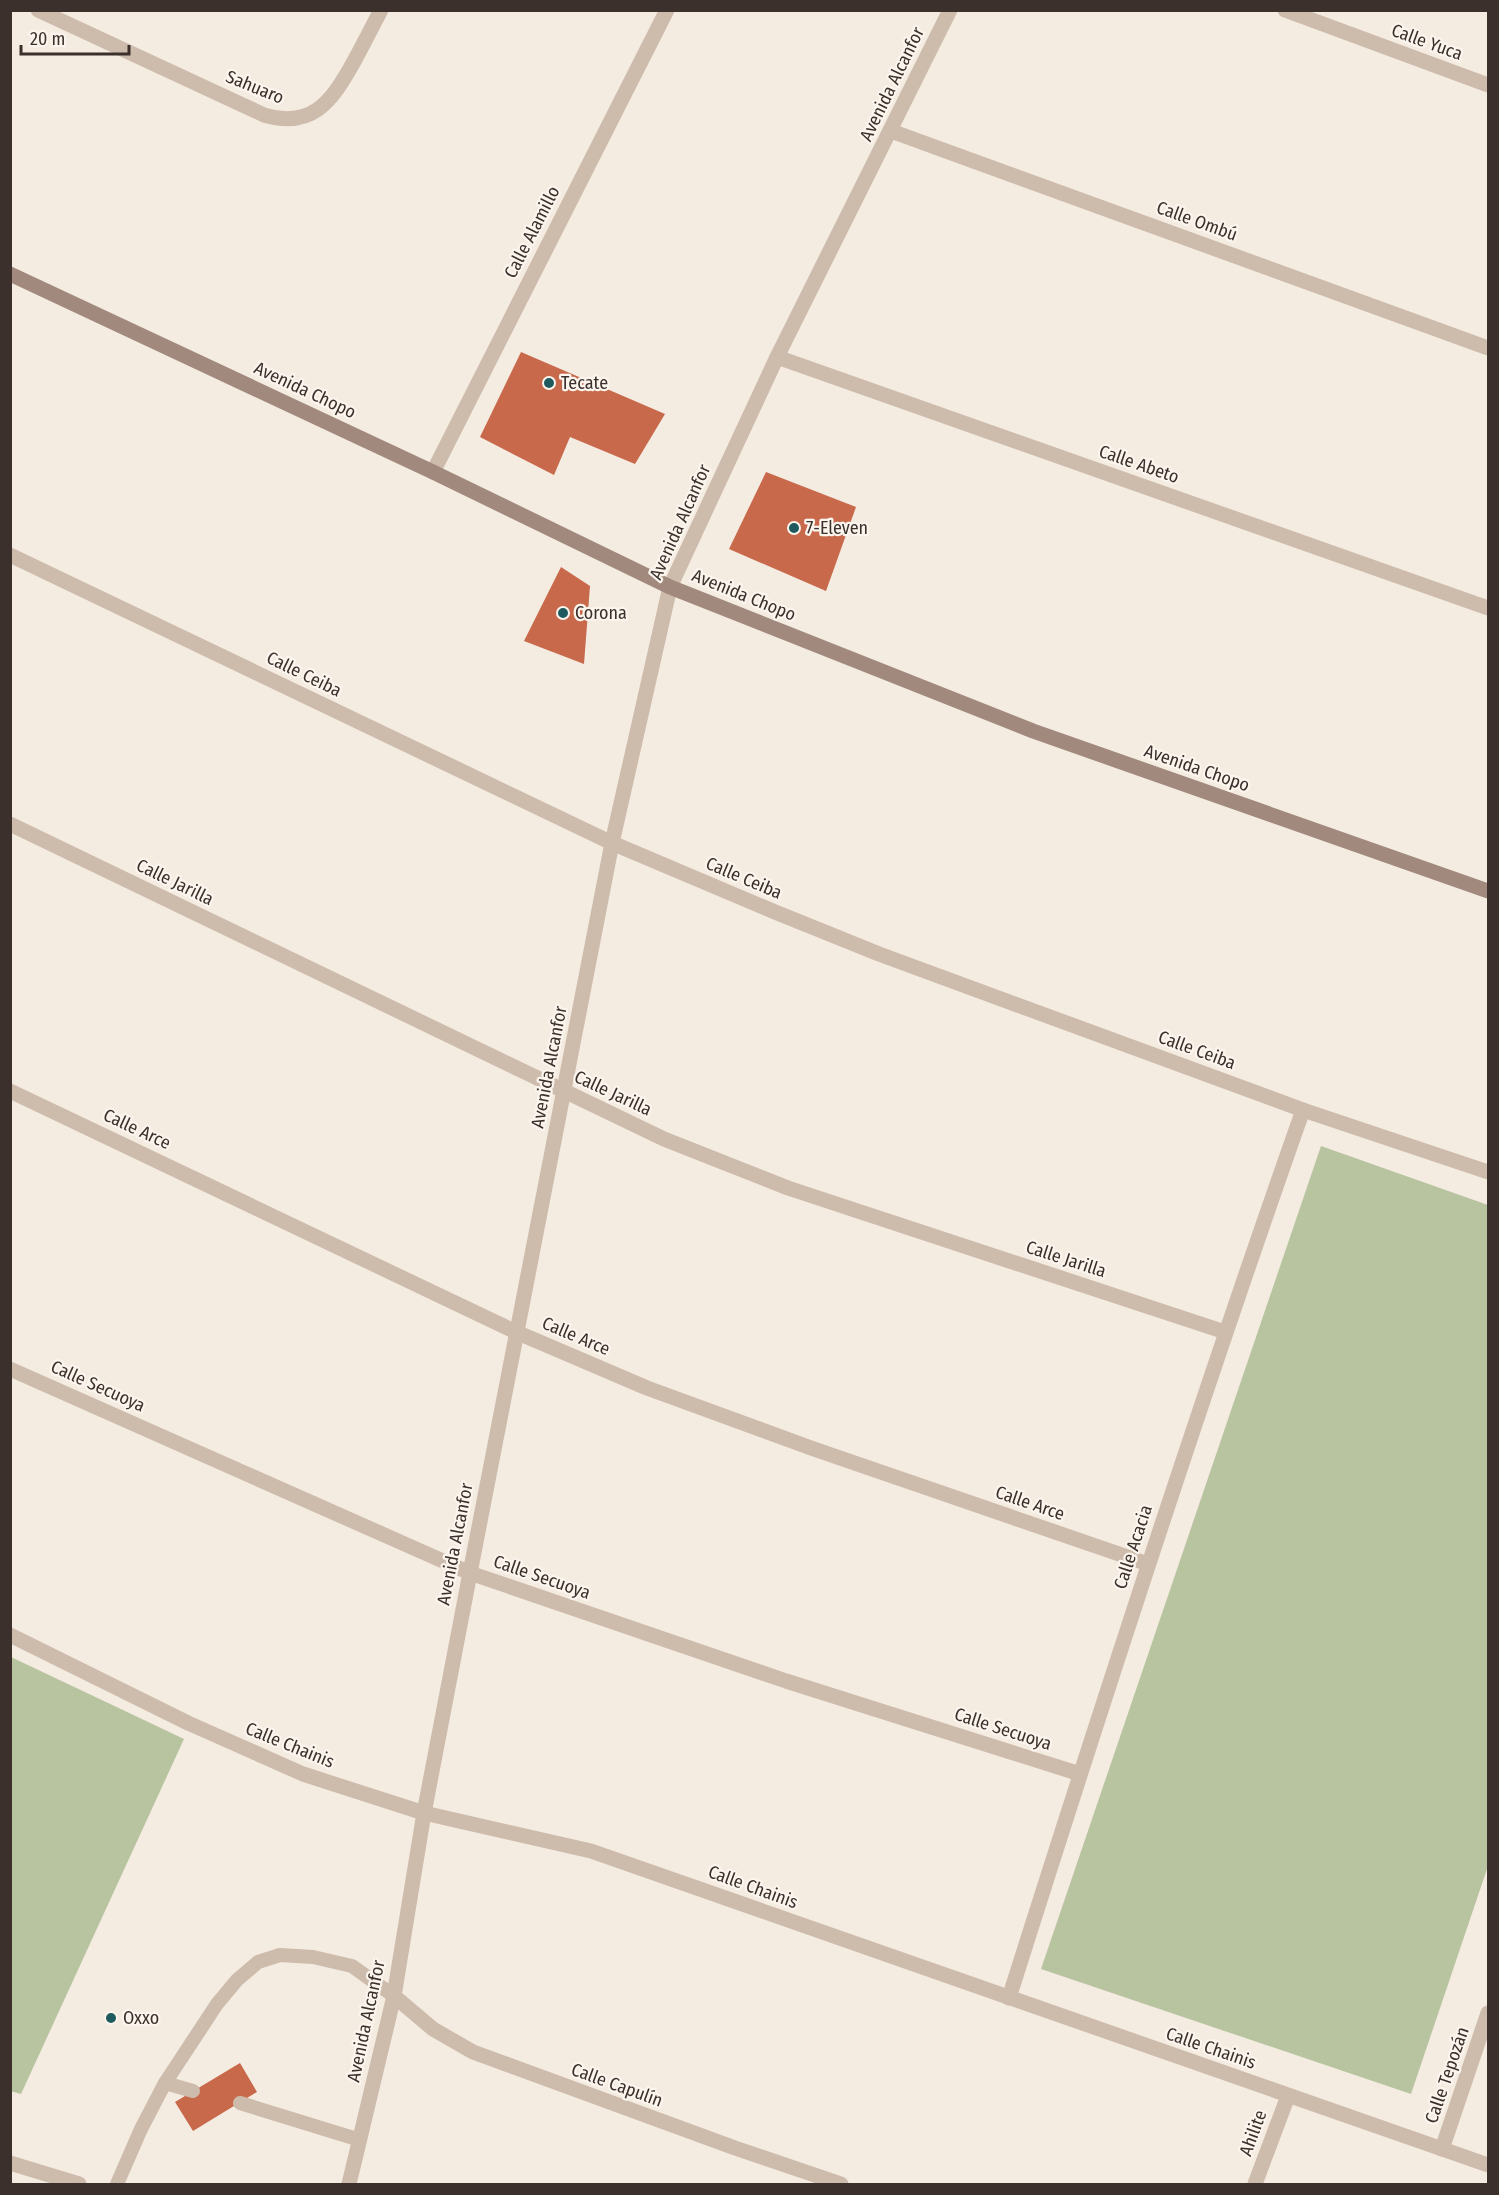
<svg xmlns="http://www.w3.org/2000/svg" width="1499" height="2195" viewBox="0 0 1499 2195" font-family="'Fira Sans Condensed',sans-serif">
<rect width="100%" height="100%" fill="#f4ebe1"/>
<!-- green -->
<g fill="#b8c4a0">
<polygon points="1321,1146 1488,1205 1488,1866 1411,2094 1041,1969"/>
<polygon points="11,1657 184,1739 21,2094 10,2091"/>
</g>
<!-- building -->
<g fill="#c8694b">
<polygon points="521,352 665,414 635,464 570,437 554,475 480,437"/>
<polygon points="766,472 856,507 826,591 729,549"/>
<polygon points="561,567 590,586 584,664 524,641"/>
<polygon points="240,2063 257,2092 193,2131 175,2102"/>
</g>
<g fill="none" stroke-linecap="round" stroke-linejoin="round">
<!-- lane -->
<g stroke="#cdbbac" stroke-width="14">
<polyline points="165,2083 217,2004 237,1980 258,1962 280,1955 313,1957 352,1966 394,1996"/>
<polyline points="240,2103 360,2140"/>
<polyline points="117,2184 141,2129 165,2083 193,2091"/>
</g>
<!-- street -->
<g stroke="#cdbbac" stroke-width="15">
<path d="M 38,10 L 264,115 C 312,129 331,102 352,65 C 362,47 371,29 381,10"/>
<polyline points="1285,10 1488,85"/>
<polyline points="891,131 1488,348"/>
<polyline points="777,357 1488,608"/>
<polyline points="433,472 667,10"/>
<polyline points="10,555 612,843 775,912 879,954 1303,1110 1488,1172"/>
<polyline points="10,824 664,1139 788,1188 1225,1332"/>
<polyline points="10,1091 516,1332 647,1388 811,1448 1148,1564"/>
<polyline points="10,1369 470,1573 786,1681 1080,1774"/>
<polyline points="10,1635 188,1723 303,1774 424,1813 591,1851 1488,2165"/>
<polyline points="394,1996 433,2029 473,2052 735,2148 841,2184"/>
<path d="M 1009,1998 C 1103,1701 1199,1404 1303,1110"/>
<polyline points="1442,2149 1488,2013"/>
<polyline points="10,2163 79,2184"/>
<polyline points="349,2184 394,1996 424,1813 470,1573 612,843 670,587 777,357 950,10"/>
<polyline points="1255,2184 1288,2096"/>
</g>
<!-- secondary -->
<polyline stroke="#a18a7d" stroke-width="15" points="10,274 433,472 670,587 1033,731 1488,891"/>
</g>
<!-- markers -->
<g fill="#1f5a5e" stroke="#fbf5ee" stroke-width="2">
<circle cx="549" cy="383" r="6"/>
<circle cx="794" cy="528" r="6"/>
<circle cx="563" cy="613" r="6"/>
<circle cx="111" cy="2018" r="6"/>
</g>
<g text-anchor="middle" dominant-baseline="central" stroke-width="4.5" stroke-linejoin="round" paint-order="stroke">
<!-- street labels -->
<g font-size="18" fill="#3b302b" stroke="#fbf5ee">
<text transform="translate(1427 42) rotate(20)">Calle Yuca</text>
<text transform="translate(892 84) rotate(-64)">Avenida Alcanfor</text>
<text transform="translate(255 87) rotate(22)">Sahuaro</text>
<text transform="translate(1197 221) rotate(20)">Calle Ombú</text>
<text transform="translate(532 232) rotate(-63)">Calle Alamillo</text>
<text transform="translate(305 390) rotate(25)">Avenida Chopo</text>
<text transform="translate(1139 464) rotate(19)">Calle Abeto</text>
<text transform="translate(680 522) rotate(-66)">Avenida Alcanfor</text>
<text transform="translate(744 595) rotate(22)">Avenida Chopo</text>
<text transform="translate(304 674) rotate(26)">Calle Ceiba</text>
<text transform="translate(1197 768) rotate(19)">Avenida Chopo</text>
<text transform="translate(744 878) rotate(23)">Calle Ceiba</text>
<text transform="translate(175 882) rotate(26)">Calle Jarilla</text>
<text transform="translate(1197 1050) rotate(20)">Calle Ceiba</text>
<text transform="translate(549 1067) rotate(-79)">Avenida Alcanfor</text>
<text transform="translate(613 1093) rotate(25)">Calle Jarilla</text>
<text transform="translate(137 1129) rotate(25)">Calle Arce</text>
<text transform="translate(1066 1259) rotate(18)">Calle Jarilla</text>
<text transform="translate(576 1336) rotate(23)">Calle Arce</text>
<text transform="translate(98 1386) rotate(24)">Calle Secuoya</text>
<text transform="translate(1030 1503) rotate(19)">Calle Arce</text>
<text transform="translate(455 1544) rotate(-79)">Avenida Alcanfor</text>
<text transform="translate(1133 1547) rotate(-72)">Calle Acacia</text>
<text transform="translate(542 1577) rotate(19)">Calle Secuoya</text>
<text transform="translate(1003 1729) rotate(18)">Calle Secuoya</text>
<text transform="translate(290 1745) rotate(22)">Calle Chainis</text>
<text transform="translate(753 1887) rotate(20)">Calle Chainis</text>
<text transform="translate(366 2021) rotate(-78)">Avenida Alcanfor</text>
<text transform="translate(1211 2048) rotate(19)">Calle Chainis</text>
<text transform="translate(1447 2075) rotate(-71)">Calle Tepozán</text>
<text transform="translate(617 2085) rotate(20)">Calle Capulín</text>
<text transform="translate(1253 2133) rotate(-70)">Ahilite</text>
</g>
<!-- poi labels -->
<g font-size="18" fill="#3b302b" stroke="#fbf5ee" text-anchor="start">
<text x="561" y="383">Tecate</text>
<text x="806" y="528">7-Eleven</text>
<text x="575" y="613">Corona</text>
<text x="123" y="2018">Oxxo</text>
</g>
</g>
<!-- border -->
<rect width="1499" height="2195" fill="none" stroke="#3b302b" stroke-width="24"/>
<!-- scale -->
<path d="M21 45v9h108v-9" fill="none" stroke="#3b302b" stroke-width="3"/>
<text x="30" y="45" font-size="18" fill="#3b302b" stroke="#fbf5ee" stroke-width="4.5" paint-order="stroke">20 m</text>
</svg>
